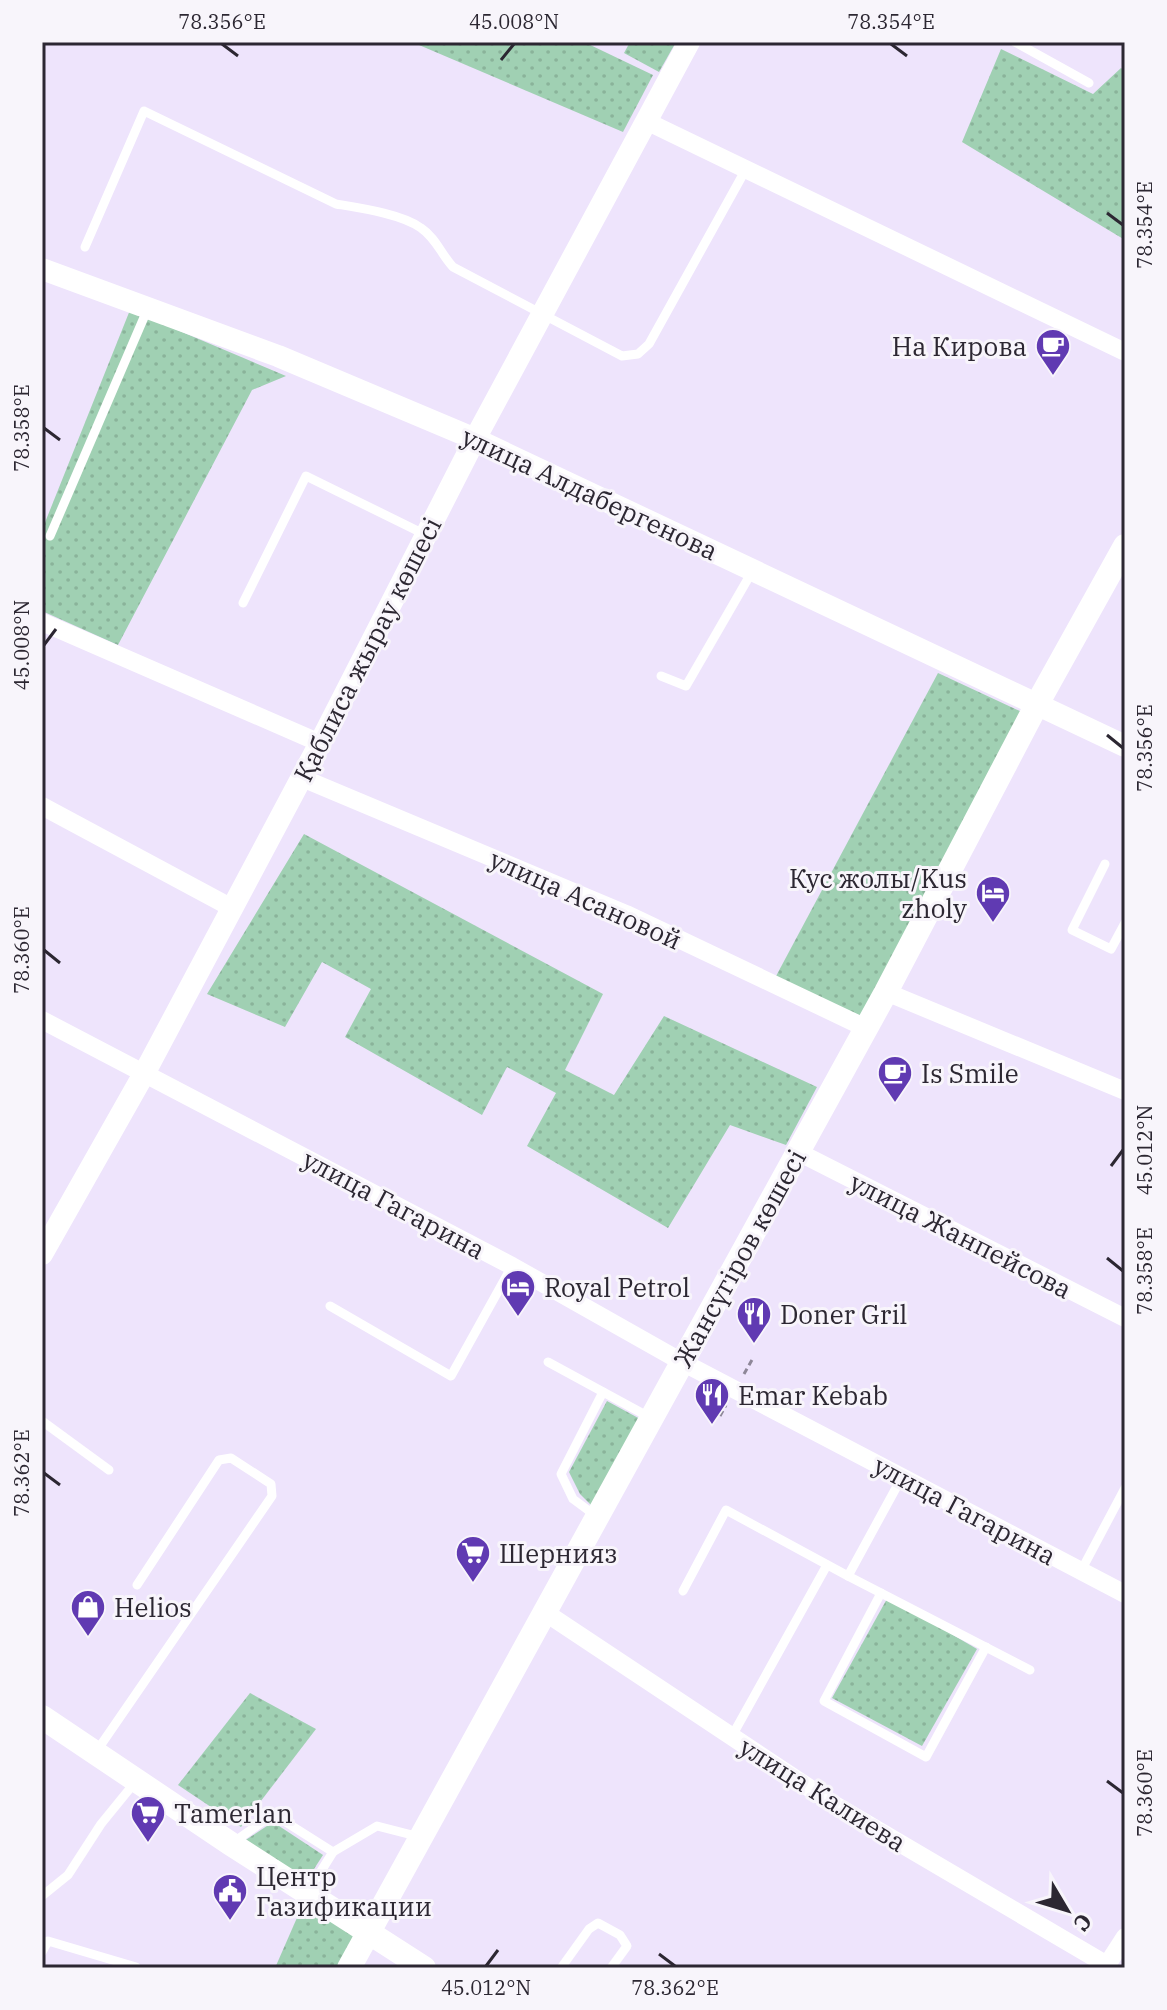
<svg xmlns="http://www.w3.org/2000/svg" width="1167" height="2010" viewBox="0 0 1167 2010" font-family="'IBM Plex Serif',serif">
<defs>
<pattern id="grass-dots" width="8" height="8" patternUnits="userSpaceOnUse" patternTransform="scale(2)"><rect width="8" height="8" fill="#a0d0b3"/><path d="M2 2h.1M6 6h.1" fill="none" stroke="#8ab39a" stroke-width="1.8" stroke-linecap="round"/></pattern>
</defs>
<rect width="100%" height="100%" fill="#eee4fc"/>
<!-- grass -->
<g fill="url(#grass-dots)">
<polygon points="421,42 584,42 653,75 623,132 419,45"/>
<polygon points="630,42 676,42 659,72 624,53"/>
<polygon points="1001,49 1093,94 1121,68 1125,71 1125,240 962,142"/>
<polygon points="130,310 286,376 252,390 118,645 42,611 42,530"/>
<polygon points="938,673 1022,712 861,1016 775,978"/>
<polygon points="304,834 603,994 565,1070 614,1095 664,1016 817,1087 786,1145 730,1125 668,1228 527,1146 556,1093 507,1067 482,1115 345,1037 371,989 322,962 285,1027 207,994"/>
<polygon points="607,1401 642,1420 593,1507 580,1494 569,1472"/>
<polygon points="888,1597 977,1649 922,1746 832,1698"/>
<polygon points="250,1693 316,1729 241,1827 178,1785"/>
<polygon points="273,1822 323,1855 305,1883 241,1843"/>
<polygon points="303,1904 357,1937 341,1968 275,1968"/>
</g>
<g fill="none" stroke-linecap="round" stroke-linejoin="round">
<!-- path -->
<g stroke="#8e8798" stroke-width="3" stroke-dasharray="6 4" stroke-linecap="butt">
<polyline points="744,1374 752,1360"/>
<polyline points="720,1416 726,1405"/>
</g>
<!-- service -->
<g stroke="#fff" stroke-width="9">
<polyline points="1015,42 1089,83"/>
<path d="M 85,247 L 144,111 L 336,204 C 360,208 402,214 421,228 C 436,238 441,254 453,267 L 622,356 L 638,354 L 649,344 L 746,169"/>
<polyline points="50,536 148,308"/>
<polyline points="243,603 306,476 426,535"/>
<polyline points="661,676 686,686 753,570"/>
<polyline points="1105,864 1072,930 1111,949 1125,923"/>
<polyline points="330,1306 451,1376 512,1266"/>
<polyline points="548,1362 651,1418"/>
<polyline points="42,1421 109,1470"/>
<polyline points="596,1516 573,1499 561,1474 603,1392"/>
<polyline points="1081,1571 1125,1488"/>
<polyline points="848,1576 1030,1670"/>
<polyline points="683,1591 726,1510 848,1576 902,1477"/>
<polyline points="881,1593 824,1701 926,1757 986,1647"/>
<polyline points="732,1736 827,1565"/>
<polyline points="96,1752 272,1496 271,1484 231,1458 219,1460 137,1585"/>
<polyline points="234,1842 273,1814 333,1852 308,1892"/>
<polyline points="333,1852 377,1826 420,1837"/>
<polyline points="42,1896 68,1875 101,1824 136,1781"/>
<polyline points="42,1952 48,1941 136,1967"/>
<polyline points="561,1968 589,1929 598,1923 620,1935 627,1946 611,1968"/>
</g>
<!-- minor -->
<g stroke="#fff" stroke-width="18">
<polyline points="646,121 1125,352"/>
<polyline points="42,622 320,743"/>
<polyline points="302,778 626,914 866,1028"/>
<polyline points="42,806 232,908"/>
<polyline points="886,992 1125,1091"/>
<polyline points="42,1020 512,1266 682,1362 1125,1594"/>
<polyline points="798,1152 1125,1318"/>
<polyline points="546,1613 835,1805 1107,1965"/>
<polyline points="1105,1968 1125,1937"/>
</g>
<!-- tertiary -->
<g stroke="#fff" stroke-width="22">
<polyline points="42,269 278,356 475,439 1125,746"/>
<polyline points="42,1254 145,1072 320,743 475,439 689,42"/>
</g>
<!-- secondary -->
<g stroke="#fff" stroke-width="24">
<polyline points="42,1717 231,1844 424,1968"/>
<polyline points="349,1968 886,992 1036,706 1125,546"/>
</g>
</g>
<!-- ticks -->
<path fill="none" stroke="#2c2732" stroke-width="3" d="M 222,44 L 238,56M 891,44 L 907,56M 501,60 L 514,44M 1107,213 L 1123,225M 44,428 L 60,440M 44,645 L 56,629M 1107,735 L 1123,748M 44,950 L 60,963M 1111,1166 L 1123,1150M 1107,1258 L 1123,1271M 44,1473 L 60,1485M 1107,1781 L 1123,1793M 659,1954 L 675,1966M 486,1966 L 498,1950"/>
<!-- icons -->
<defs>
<symbol id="cafe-pin" viewBox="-11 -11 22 30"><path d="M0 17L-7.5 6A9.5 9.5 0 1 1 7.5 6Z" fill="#603ab2" stroke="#f8f5fb"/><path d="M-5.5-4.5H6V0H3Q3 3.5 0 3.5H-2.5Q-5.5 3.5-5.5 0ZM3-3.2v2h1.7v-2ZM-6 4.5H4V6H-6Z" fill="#fff"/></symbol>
<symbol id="hotel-pin" viewBox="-11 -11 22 30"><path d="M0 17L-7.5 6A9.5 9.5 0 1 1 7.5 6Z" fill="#603ab2" stroke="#f8f5fb"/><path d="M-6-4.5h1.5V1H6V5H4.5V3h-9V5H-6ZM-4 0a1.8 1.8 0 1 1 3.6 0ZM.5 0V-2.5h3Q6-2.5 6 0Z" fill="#fff"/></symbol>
<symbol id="restaurant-pin" viewBox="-11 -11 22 30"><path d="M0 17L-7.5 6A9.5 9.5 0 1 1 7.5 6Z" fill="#603ab2" stroke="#f8f5fb"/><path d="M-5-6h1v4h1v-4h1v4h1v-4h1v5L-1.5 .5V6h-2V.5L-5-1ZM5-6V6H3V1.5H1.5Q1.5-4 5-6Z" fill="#fff"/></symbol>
<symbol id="supermarket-pin" viewBox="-11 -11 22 30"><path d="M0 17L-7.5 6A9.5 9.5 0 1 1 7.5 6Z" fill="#603ab2" stroke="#f8f5fb"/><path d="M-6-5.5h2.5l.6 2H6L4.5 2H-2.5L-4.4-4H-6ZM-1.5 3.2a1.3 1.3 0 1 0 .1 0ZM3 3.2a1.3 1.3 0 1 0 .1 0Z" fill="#fff"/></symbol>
<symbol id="shop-pin" viewBox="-11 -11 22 30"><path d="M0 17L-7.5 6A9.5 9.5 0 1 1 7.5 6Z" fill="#603ab2" stroke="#f8f5fb"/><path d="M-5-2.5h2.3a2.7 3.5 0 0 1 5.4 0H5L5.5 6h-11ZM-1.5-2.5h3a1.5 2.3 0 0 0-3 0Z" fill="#fff"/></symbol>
<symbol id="civic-pin" viewBox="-11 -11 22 30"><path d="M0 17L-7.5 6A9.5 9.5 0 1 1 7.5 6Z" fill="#603ab2" stroke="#f8f5fb"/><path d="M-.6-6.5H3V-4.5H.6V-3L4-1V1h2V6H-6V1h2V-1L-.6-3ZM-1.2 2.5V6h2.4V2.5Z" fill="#fff"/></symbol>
</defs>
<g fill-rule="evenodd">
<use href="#cafe-pin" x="1033" y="326" width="40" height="54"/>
<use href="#hotel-pin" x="973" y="873" width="40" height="54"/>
<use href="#cafe-pin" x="875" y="1053" width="40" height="54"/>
<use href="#hotel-pin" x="498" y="1267" width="40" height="54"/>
<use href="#restaurant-pin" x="734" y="1294" width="40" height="54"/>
<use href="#restaurant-pin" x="692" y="1375" width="40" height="54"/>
<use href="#supermarket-pin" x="453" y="1533" width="40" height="54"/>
<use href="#shop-pin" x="68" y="1587" width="40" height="54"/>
<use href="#supermarket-pin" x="128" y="1793" width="40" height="54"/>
<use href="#civic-pin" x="210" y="1871" width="40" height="54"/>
</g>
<g text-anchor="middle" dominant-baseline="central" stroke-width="6" stroke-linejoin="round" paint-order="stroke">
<!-- poi labels -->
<g font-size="26" fill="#2c2732" stroke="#f8f5fb" text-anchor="start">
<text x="1027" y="346" text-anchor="end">На Кирова</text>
<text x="967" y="878" text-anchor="end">Кус жолы/Kus<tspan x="967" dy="30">zholy</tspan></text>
<text x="921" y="1073">Is Smile</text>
<text x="544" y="1287">Royal Petrol</text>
<text x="780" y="1314">Doner Gril</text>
<text x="738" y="1395">Emar Kebab</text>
<text x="499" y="1553">Шернияз</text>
<text x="114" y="1607">Helios</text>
<text x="174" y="1813">Tamerlan</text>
<text x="256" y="1876">Центр<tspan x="256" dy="30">Газификации</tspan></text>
</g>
<!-- street labels -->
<g font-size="26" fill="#2c2732" stroke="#f8f5fb">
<text transform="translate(590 493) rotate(25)">улица Алдабергенова</text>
<text transform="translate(367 649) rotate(-63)">Қаблиса жырау көшесі</text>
<text transform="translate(586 899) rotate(24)">улица Асановой</text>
<text transform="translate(394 1204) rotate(28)">улица Гагарина</text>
<text transform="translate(961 1235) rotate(27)">улица Жанпейсова</text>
<text transform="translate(739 1258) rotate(-61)">Жансүгіров көшесі</text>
<text transform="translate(965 1510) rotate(28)">улица Гагарина</text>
<text transform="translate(823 1794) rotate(32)">улица Калиева</text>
</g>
</g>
<!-- border -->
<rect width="1167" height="2010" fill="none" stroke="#f8f5fb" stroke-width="88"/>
<!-- north arrow -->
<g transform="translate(1067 1910) rotate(128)" stroke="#f8f5fb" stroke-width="6" paint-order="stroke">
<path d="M0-6L14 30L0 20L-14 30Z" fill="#2c2732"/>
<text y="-12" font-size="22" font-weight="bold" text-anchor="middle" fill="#2c2732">С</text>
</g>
<rect x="44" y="44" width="1079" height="1922" fill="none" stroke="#2c2732" stroke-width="3"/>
<g font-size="20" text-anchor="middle" fill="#2c2732">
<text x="222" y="29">78.356°E</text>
<text x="514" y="29">45.008°N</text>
<text x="891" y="29">78.354°E</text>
<text transform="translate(1145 225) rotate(-90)" y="7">78.354°E</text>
<text transform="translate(22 428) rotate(-90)" y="7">78.358°E</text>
<text transform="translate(22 645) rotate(-90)" y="7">45.008°N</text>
<text transform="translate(1145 748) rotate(-90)" y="7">78.356°E</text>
<text transform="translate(22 950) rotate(-90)" y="7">78.360°E</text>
<text transform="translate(1145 1150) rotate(-90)" y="7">45.012°N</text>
<text transform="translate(1145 1271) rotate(-90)" y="7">78.358°E</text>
<text transform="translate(22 1473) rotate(-90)" y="7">78.362°E</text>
<text transform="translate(1145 1793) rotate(-90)" y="7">78.360°E</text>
<text x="486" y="1995">45.012°N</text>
<text x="675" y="1995">78.362°E</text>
</g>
</svg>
